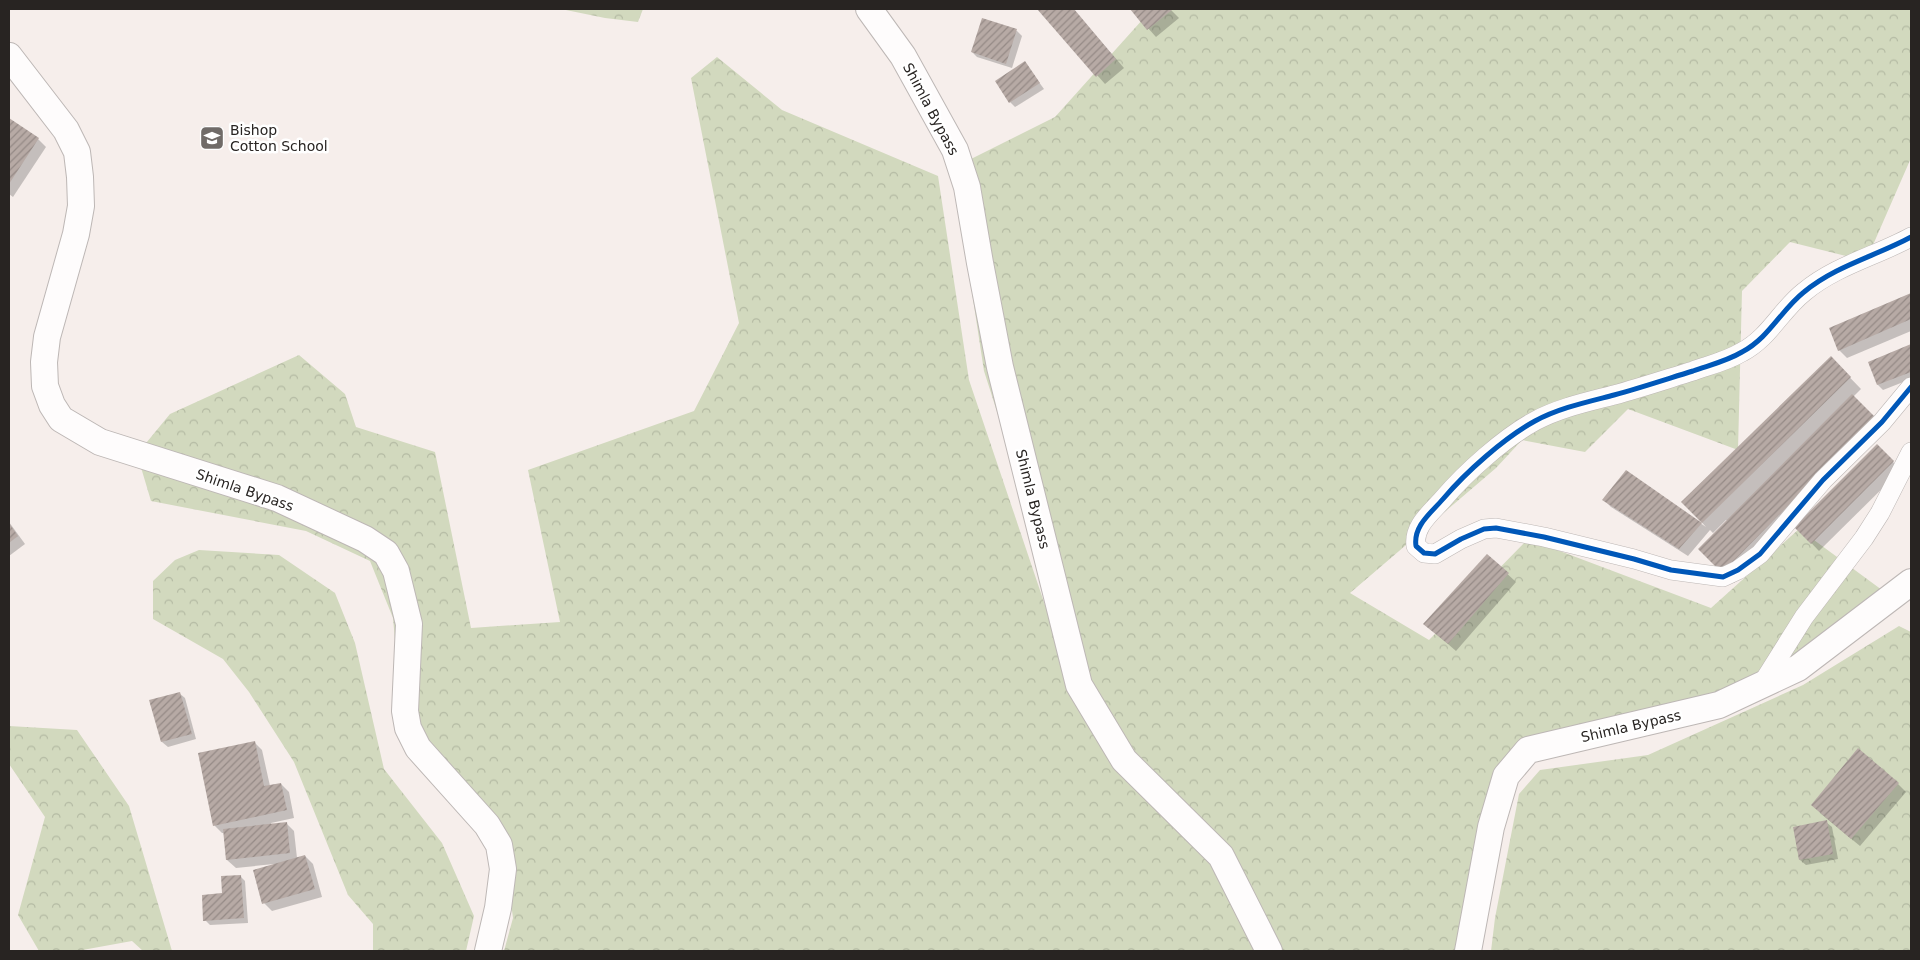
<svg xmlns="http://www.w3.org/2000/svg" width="1920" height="960" viewBox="0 0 1920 960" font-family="'DejaVu Sans',sans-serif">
<defs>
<pattern id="forest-crowns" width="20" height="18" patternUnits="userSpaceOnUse" patternTransform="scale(1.25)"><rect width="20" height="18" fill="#d2d9be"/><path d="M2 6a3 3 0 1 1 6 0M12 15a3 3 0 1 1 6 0" fill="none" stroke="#b4baa3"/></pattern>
<pattern id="building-hatch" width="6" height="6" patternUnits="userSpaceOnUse" patternTransform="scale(1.25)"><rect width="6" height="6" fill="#b7aaa5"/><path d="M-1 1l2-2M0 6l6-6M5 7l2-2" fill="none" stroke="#958a86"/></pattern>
</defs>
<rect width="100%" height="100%" fill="#f6eeeb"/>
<!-- forest -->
<g fill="url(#forest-crowns)">
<polygon points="561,9 643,9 638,22 605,18"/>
<polygon points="1152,9 1911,9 1911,158 1866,261 1790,242 1742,291 1738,450 1628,409 1585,452 1522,440 1496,468 1350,593 1429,640 1528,539 1711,608 1799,529 1882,590 1796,664 1717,700 1525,745 1463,951 1274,951 1225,853 1126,756 1083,682 984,371 953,168 1055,117"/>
<polygon points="717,57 782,110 938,176 969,380 1073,688 1217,861 1261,951 504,951 513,918 506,864 402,717 393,618 370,561 306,531 151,501 137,454 170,414 299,355 345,394 356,427 435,452 471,628 560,622 528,470 694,411 739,323 691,78"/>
<polygon points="199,550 279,555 335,593 355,643 384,769 442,843 474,916 466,951 373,951 373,924 348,895 294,762 249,692 223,659 153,619 153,581 175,560"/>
<polygon points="1899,626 1911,632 1911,951 1491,951 1495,918 1519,794 1540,770 1648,755 1803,685"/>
<polygon points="9,726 77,730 129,806 172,951 143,951 132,941 77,951 39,951 18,915 45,817 9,764"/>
</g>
<!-- shadow -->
<g fill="#0003">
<polygon points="1039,9 1073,9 1124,68 1105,84"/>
<polygon points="1131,9 1170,9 1179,18 1156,37"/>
<polygon points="982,20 1017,31 1022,36 1012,68 977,57 972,52"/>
<polygon points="1025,63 1044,89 1015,107 1010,102"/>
<polygon points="9,120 38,139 46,147 13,197 9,194"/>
<polygon points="1911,295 1911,331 1847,358 1839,350 1830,329"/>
<polygon points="1911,346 1911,379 1883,390 1878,385 1870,362"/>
<polygon points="1831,358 1861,389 1853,397 1885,429 1734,583 1700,549 1728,521 1726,520 1713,533 1710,530 1688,556 1611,507 1604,500 1626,472 1706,527 1683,502"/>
<polygon points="1877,446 1901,470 1819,551 1796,527"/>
<polygon points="9,522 25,544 9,556"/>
<polygon points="1487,555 1516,582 1456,651 1433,631"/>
<polygon points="179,693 185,698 196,739 168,747 162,742"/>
<polygon points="254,742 262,750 270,786 281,784 289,792 294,818 271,823 271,825 286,823 294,831 297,858 305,856 313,864 322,897 272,911 264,903 274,864 236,868 227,860 225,833 222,833 214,825"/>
<polygon points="1898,784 1906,792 1860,846 1820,813"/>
<polygon points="1826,822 1832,827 1838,859 1806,865 1800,860 1794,828"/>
<polygon points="240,876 245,881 248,923 210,925 205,920"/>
</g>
<!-- building -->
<g fill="url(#building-hatch)">
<polygon points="1037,9 1074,9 1116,59 1096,77"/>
<polygon points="1130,9 1173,9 1147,30"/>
<polygon points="982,18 1017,29 1006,64 971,52"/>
<polygon points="1025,61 1040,83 1009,103 995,81"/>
<polygon points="9,118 39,138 9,184"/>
<polygon points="1911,293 1911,319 1838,351 1829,328"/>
<polygon points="1911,344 1911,372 1877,385 1868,362"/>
<polygon points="1831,356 1851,377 1702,523 1681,502"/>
<polygon points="1852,394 1875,417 1722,573 1698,549"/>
<polygon points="1877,444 1894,461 1811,544 1794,527"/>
<polygon points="1626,470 1702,523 1679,549 1602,500"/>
<polygon points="9,523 18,536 9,543"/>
<polygon points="1487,554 1509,573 1448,644 1423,624"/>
<polygon points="180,692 192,734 161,742 149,700"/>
<polygon points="255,741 264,786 281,783 287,810 213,826 198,753"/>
<polygon points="1858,748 1899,783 1851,839 1811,805"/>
<polygon points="1827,820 1833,854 1799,860 1793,827"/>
<polygon points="287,822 290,853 226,860 223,829"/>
<polygon points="305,855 315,889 262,904 253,870"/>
<polygon points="241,875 244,918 203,921 202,895 222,893 221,876"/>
</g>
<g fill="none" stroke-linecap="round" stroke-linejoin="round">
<defs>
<g id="tertiary">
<path d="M 1911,237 C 1876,256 1835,266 1804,292 C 1781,310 1769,338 1742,352 C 1727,361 1710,365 1693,371 C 1667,379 1640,388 1614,395 C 1587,402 1559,408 1535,421 C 1504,438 1466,472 1443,499 C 1431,513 1413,526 1416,546 L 1424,553 L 1435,554 L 1461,539 L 1484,529 L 1496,528 L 1544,537 L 1634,559 L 1671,570 L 1723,577 L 1738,570 L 1760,554 L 1823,480 L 1882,422 L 1911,387"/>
<polyline points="1762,684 1804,617 1864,538 1880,513 1911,452"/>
</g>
<g id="trunk">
<polyline points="869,9 903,56 955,150 967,187 980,263 1000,367 1079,685 1124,760 1221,856 1269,951"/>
<polyline points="9,56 66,130 77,152 80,177 81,206 76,234 47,337 44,362 45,386 52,405 61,419 100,442 277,498 365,539 386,553 396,571 409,624 405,711 408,728 418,748 487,825 499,845 503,869 498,908 488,951"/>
<polyline points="1468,951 1491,827 1506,776 1528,750 1719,705 1798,668 1911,582"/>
</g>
</defs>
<!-- tertiary casing -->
<use href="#tertiary" stroke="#bdb7b5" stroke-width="20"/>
<!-- trunk casing -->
<use href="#trunk" stroke="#bdb7b5" stroke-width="28"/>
<!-- tertiary -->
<use href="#tertiary" stroke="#fefcfc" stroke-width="19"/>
<!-- trunk -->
<use href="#trunk" stroke="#fefcfc" stroke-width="26"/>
<defs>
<path id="cycleway" d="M 1911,237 C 1876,256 1835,266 1804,292 C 1781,310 1769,338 1742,352 C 1727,361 1710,365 1693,371 C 1667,379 1640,388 1614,395 C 1587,402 1559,408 1535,421 C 1504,438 1466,472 1443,499 C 1431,513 1413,526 1416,546 L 1424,553 L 1435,554 L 1461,539 L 1484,529 L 1496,528 L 1544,537 L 1634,559 L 1671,570 L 1723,577 L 1738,570 L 1760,554 L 1823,480 L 1882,422 L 1911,387"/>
</defs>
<!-- cycleway casing -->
<use href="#cycleway" stroke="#fff" stroke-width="8"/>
<!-- cycleway -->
<use href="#cycleway" stroke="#0057b8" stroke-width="5"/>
</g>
<!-- icons -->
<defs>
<symbol id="school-square" viewBox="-11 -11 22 22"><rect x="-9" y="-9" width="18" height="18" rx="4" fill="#706b68" stroke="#fff"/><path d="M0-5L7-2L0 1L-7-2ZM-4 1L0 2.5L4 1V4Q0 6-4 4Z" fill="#fff"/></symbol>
</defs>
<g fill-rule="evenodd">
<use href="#school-square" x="198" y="124" width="28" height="28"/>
</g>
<g text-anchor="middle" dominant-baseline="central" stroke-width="5" stroke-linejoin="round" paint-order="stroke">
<!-- street labels -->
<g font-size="14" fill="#282422" stroke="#fff">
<text transform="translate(931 109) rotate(62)">Shimla Bypass</text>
<text transform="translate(245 490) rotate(19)">Shimla Bypass</text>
<text transform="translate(1033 499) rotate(76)">Shimla Bypass</text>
<text transform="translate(1631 726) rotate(-13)">Shimla Bypass</text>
</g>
<!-- poi labels -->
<g font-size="14" fill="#282422" stroke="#fff" text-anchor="start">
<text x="230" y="130">Bishop<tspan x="230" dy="16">Cotton School</tspan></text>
</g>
</g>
<!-- border -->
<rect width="1920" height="960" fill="none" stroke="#282422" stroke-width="20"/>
</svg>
